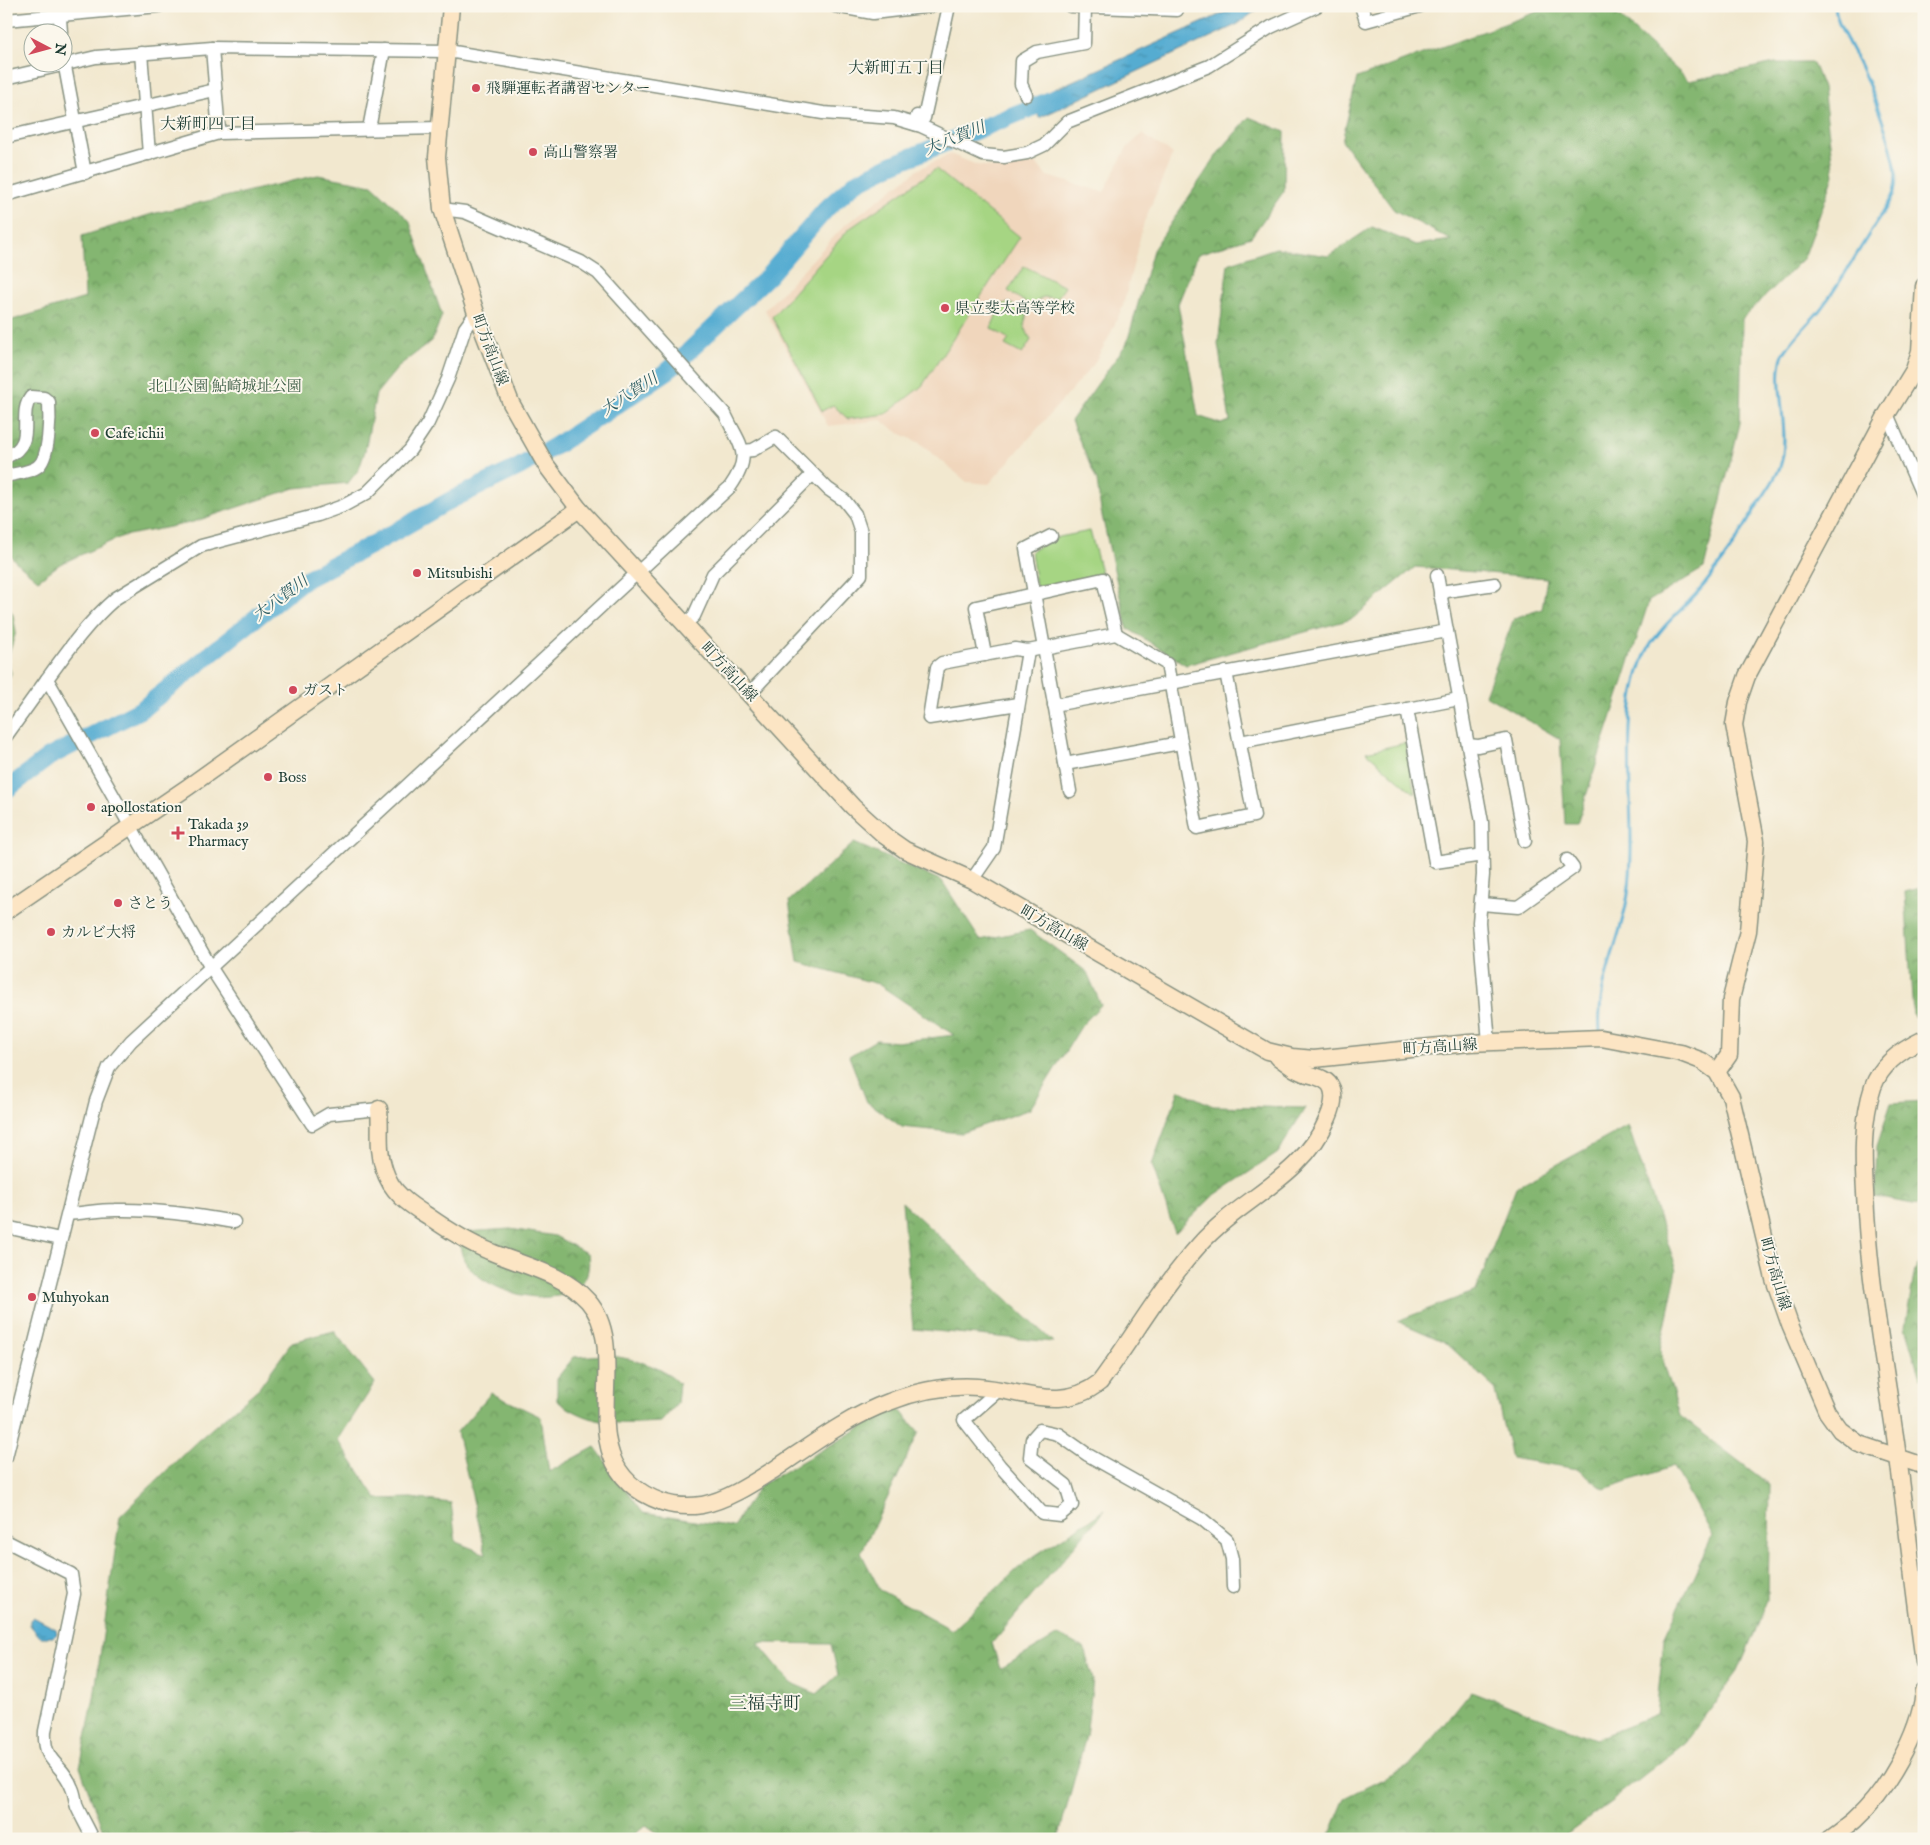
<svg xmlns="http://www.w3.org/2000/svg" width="1930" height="1845" viewBox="0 0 1930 1845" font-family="'IM FELL English','Noto Serif JP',serif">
<defs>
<pattern id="forest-crowns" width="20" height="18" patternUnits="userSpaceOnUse" patternTransform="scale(1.25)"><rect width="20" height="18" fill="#84b671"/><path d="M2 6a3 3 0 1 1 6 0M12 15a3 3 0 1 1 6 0" fill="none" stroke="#6b955e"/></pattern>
<pattern id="water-ripples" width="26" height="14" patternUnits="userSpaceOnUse" patternTransform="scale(1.25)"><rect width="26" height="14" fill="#54acd1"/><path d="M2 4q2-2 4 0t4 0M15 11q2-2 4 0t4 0" fill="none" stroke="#458daa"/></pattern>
</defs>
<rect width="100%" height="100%" fill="#fbf7ec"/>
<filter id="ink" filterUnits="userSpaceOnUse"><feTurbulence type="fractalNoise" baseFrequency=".02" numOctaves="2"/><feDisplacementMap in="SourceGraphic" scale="10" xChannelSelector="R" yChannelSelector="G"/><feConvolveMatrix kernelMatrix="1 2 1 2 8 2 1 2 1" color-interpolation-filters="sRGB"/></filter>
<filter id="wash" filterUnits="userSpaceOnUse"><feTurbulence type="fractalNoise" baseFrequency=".0096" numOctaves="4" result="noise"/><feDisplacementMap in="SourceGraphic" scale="20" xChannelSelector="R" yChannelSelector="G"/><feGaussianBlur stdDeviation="1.12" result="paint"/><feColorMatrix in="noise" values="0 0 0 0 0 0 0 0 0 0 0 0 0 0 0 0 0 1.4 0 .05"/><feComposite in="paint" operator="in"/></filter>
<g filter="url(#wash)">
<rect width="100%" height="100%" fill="#f2e8cf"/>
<!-- built -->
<polygon fill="#f0d6bc" points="1142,134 1173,154 1144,222 1123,306 1109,337 1093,365 989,484 967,482 920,443 899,433 881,420 828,426 765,310 845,225 919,169 950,154 977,165 991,167 1014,167 1036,163 1047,176 1104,192 1126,149"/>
<!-- green -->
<g fill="#a6d583" stroke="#62895c">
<polygon points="936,169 1020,237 922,386 886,414 848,419 833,405 822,411 772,317 849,229"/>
<polygon points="1024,266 1065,287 1057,298 1043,297 1031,306 1008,291"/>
<polygon points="1010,303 1027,313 1024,326 1031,340 1022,354 1005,345 1009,339 991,328 1001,304"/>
<polygon points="1090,531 1102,575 1036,587 1031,551 1054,538"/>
<polygon points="1405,743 1415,794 1366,752"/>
</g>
<!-- forest -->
<g fill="url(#forest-crowns)" stroke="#527a52" fill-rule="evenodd">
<polygon points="1553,6 1608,6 1689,81 1775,63 1813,63 1823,88 1834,175 1804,258 1742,319 1740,423 1704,568 1649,601 1577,824 1565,824 1560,739 1485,695 1514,618 1542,609 1547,578 1415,567 1352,619 1186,665 1127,628 1101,511 1097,481 1071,421 1127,343 1153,250 1219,152 1249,117 1285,132 1284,191 1251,237 1198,254 1178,304 1198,416 1221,424 1230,421 1218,344 1228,264 1276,248 1328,256 1372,227 1416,245 1451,240 1394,210 1342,141 1357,78"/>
<polygon points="318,175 372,185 409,220 442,315 432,341 400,365 376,394 365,451 359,469 348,483 295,488 190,523 123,536 60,564 38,580 14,560 6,549 6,322 85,298 82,236 152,214"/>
<polygon points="6,602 13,615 16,632 7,660 11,673 6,686"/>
<polygon points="854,843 942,881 980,940 1030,930 1087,972 1101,1005 1082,1025 1030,1109 961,1133 902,1127 867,1102 849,1056 876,1040 897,1042 954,1035 878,984 798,962 789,901"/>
<polygon points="1924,887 1924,1025 1913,1014 1905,892"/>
<polygon points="1179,1090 1213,1106 1305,1108 1278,1153 1213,1196 1175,1233 1152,1165"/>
<polygon points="1924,1101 1924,1206 1875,1197 1877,1146 1891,1103"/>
<polygon points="1628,1126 1677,1270 1660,1350 1680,1416 1770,1485 1768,1600 1737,1673 1685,1742 1612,1801 1566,1835 1566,1839 1328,1839 1345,1798 1411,1765 1471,1691 1595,1739 1656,1715 1664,1639 1712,1536 1674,1466 1604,1489 1577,1469 1511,1458 1494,1387 1445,1342 1397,1321 1476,1291 1516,1187"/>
<polygon points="902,1202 1053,1342 913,1329"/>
<path d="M 510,1229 L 555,1236 L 588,1254 C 600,1329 454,1294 461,1243 C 461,1240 464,1235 465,1232 Z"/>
<polygon points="1924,1259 1924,1381 1920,1377 1905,1327 1915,1269"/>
<path d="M 334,1331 L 375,1383 L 338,1440 L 377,1499 L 411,1498 L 451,1503 L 456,1542 L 486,1554 L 457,1432 L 491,1393 L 541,1417 L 549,1472 L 595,1447 L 643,1513 L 733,1527 L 759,1486 L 897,1407 L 919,1432 L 861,1553 L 880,1590 L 952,1630 L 1025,1562 L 1105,1510 L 992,1643 L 1000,1669 L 1058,1635 L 1084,1648 L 1093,1680 L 1086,1736 L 1058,1839 L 666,1839 L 646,1825 L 629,1839 L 106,1839 L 80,1767 L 94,1698 L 120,1516 L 195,1443 L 259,1388 L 292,1342 ZM 758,1643 L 831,1644 L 838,1675 L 817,1694 L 791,1683 Z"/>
<path d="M 606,1355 C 632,1359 660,1364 679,1384 L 677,1404 L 661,1422 C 618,1424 595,1427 557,1401 L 557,1378 L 574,1357 Z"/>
</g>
<!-- water -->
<g fill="url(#water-ripples)" stroke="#3a7482">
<polygon points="1232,6 1262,6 1238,24 1039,118 1035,98 1228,11"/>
<polygon points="33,1617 56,1629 57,1634 53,1637 40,1637 30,1625 30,1620"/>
</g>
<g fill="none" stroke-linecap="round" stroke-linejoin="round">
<!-- stream -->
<path stroke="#54acd1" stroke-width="3" d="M 1600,1031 C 1596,983 1621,941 1628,894 C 1639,820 1614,714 1648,649 C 1662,624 1686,607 1704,585 C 1722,563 1740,536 1754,511 C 1762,496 1774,483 1780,467 C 1792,433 1772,382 1783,355 C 1789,342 1809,323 1819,311 C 1839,286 1854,258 1871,231 C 1878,219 1890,205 1894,192 C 1895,188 1896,180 1896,175 C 1895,149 1871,88 1859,63 C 1850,45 1837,26 1835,6"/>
<!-- river -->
<polyline stroke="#54acd1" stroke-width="18" points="6,790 49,757 142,709 302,581 379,541 451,500 519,467 557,445 669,370 768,276 827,208 855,183 891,165 1058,97"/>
</g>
</g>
<g filter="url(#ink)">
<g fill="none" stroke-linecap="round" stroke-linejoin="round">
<defs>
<g id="street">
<polyline points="59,6 61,32"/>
<polyline points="835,6 873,13 931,6"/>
<polyline points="1070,6 1177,10"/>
<polyline points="1361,6 1366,21 1420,6"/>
<polyline points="6,20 159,6"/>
<polyline points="212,48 219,133"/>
<polyline points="62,51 85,173"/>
<polyline points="141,53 149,154"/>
<polyline points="6,78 96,57 212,48 448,51 823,113 894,118 921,126 983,155 1004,157 1027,153 1044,145 1067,122 1209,66 1271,27 1317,6"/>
<polyline points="1026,95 1021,84 1022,61 1037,52 1084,43 1085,7"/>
<polyline points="915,124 917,116 924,118 949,6"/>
<polyline points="369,129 384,50"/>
<polyline points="6,137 215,90"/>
<polyline points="6,195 219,133 440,128"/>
<polyline points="1887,414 1924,499"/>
<polyline points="743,451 753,450 776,437 828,489 844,500 855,514 861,532 861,575 749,694"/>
<path d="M 6,457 C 39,443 16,416 31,397 L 44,398 L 49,402 C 50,416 50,459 37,467 C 29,473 15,473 6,476"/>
<polyline points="1051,536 1026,549 1070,791"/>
<polyline points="1437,575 1447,631"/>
<polyline points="1440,595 1447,591 1495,584"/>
<polyline points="685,624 694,616 713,574 813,474"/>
<polyline points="985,655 976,607 1103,579 1116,634"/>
<polyline points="1018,704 929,718 937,667 942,663 1015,649 1028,651 1116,634 1167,664 1197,828 1254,816 1226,672"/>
<polyline points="1054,705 1447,631 1482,822 1483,875 1479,922 1489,1043"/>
<polyline points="1407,709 1435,862 1483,855"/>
<polyline points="6,736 47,679"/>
<polyline points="1240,742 1459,699"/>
<polyline points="1468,745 1478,746 1506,740 1525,841"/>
<polyline points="1065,764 1180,743"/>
<polyline points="972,880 994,848 1028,651"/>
<polyline points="1481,904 1518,907 1573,868 1567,860"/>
<path d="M 379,1109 L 329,1114 L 312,1124 L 211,968 L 47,679 C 68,650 88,622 116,598 L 201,546 L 318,515 L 343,506 L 367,493 L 410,450 L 428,423 L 448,379 L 465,328 L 476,313"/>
<path d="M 68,1214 C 84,1213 99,1210 115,1210 C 156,1209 194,1215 234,1222"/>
<polyline points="6,1227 60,1239"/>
<polyline points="999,1390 964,1420 1000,1466 1042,1513 1060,1515 1072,1505 1066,1485 1030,1457 1032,1439 1040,1430 1058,1434 1088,1455 1202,1519 1227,1540 1232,1559 1233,1587"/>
<path d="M 6,1457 L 96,1101 L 109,1067 L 131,1041 L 730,487 C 754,453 739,445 725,414 L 598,273 L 581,262 L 465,212 L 442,209"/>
<path d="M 6,1541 L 71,1574 L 74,1594 L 45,1731 C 43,1765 62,1761 72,1788 C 75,1794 75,1801 77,1807 C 82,1818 88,1828 93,1839"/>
</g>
<g id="secondary">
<polyline points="451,6 437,157 442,209 476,313 511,403 546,465 579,509 853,807 885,836 905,850 972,880 1267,1051 1292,1057 1314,1059 1469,1043 1601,1038 1681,1053 1702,1061 1717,1072 1731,1097 1774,1279 1790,1325 1827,1412 1840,1430 1859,1444 1924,1466"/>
<polyline points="6,911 188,787 579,509"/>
<path d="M 1924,1039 C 1903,1049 1881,1064 1873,1087 C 1862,1120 1863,1158 1865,1192 C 1868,1274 1883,1355 1895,1436 C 1906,1511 1913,1586 1924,1661"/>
<polyline points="1717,1072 1729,1055 1731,999 1748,931 1756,841 1734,725 1738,702 1747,676 1887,414 1914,370 1920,351 1924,286"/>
<path d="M 379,1109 C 381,1129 377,1149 384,1169 C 391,1192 408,1204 428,1216 C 448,1230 467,1242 489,1251 C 523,1266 563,1273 588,1301 C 637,1357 561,1466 662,1502 C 674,1506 689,1507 702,1505 C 728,1500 753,1483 775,1469 C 811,1445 848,1417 889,1402 C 917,1391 948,1385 978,1387 C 1022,1390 1062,1413 1100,1382 C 1134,1336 1162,1286 1200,1244 C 1241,1198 1303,1178 1328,1118 C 1332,1109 1335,1098 1332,1089 C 1327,1075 1307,1076 1297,1070 C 1290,1066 1284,1061 1278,1057"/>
<path d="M 1830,1839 C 1838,1833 1847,1827 1855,1820 C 1887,1791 1919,1735 1924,1692"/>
</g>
</defs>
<!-- street casing -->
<use href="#street" stroke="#889282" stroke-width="15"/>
<!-- secondary casing -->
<use href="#secondary" stroke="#889282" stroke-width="19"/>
<!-- street -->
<use href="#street" stroke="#fff" stroke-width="12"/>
<!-- secondary -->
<use href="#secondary" stroke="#fce5c4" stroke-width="16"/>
</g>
</g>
<!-- markers -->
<g fill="#d1495b" stroke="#fbf7ec" stroke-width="2">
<circle cx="476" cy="88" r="5"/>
<circle cx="533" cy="152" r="5"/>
<circle cx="945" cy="308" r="5"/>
<circle cx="95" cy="433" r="5"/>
<circle cx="417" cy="573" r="5"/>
<circle cx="293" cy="690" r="5"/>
<circle cx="268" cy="777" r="5"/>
<circle cx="91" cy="807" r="5"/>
<path d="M175.5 825.5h5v5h5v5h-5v5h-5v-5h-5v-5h5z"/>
<circle cx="118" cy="903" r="5"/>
<circle cx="51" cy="932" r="5"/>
<circle cx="32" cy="1297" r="5"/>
</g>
<g text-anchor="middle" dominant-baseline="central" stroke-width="4" stroke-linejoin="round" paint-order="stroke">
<!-- poi labels -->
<g font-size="15" fill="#1f3d34" stroke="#fbf7ec" text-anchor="start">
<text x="486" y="88">飛騨運転者講習センター</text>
<text x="543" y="152">高山警察署</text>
<text x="955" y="308">県立斐太高等学校</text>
<text x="105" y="433">Cafe ichii</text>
<text x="427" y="573">Mitsubishi</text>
<text x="303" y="690">ガスト</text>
<text x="278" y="777">Boss</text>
<text x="101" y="807">apollostation</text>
<text x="188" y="824">Takada 39<tspan x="188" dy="17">Pharmacy</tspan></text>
<text x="128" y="903">さとう</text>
<text x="61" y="932">カルビ大将</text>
<text x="42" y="1297">Muhyokan</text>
</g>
<!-- street labels -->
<g font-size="15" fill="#1f3d34" stroke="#fbf7ec">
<text transform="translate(490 350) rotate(69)">町方高山線</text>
<text transform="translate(729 672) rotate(47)">町方高山線</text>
<text transform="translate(1054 928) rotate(30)">町方高山線</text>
<text transform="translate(1440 1047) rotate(-4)">町方高山線</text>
<text transform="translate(1775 1274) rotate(74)">町方高山線</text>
</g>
<!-- park labels -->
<g font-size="15" fill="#3a5b44" stroke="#fbf7ec">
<text x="225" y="386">北山公園 鮎崎城址公園</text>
</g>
<!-- neighbourhood labels -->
<g font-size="16" fill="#1f3d34" stroke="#fbf7ec">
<text x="896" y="69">大新町五丁目</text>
<text x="208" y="125">大新町四丁目</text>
</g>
<!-- water labels -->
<g font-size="16" font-style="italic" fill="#2f5e63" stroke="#fbf7ec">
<text transform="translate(955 139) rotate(-22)">大八賀川</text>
<text transform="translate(630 395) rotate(-33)">大八賀川</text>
<text transform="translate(281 599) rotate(-37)">大八賀川</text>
</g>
<!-- quarter labels -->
<g font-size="18" fill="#1f3d34" stroke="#fbf7ec">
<text x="765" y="1704">三福寺町</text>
</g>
</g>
<!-- margin -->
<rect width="1930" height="1845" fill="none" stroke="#fbf7ec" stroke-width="25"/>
<!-- north arrow -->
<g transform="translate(48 48) rotate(96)"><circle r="24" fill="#fbf7ec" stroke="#a3ada2"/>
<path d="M0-4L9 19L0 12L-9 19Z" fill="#d1495b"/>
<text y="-8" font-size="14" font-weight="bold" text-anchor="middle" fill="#1f3d34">N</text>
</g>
</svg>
